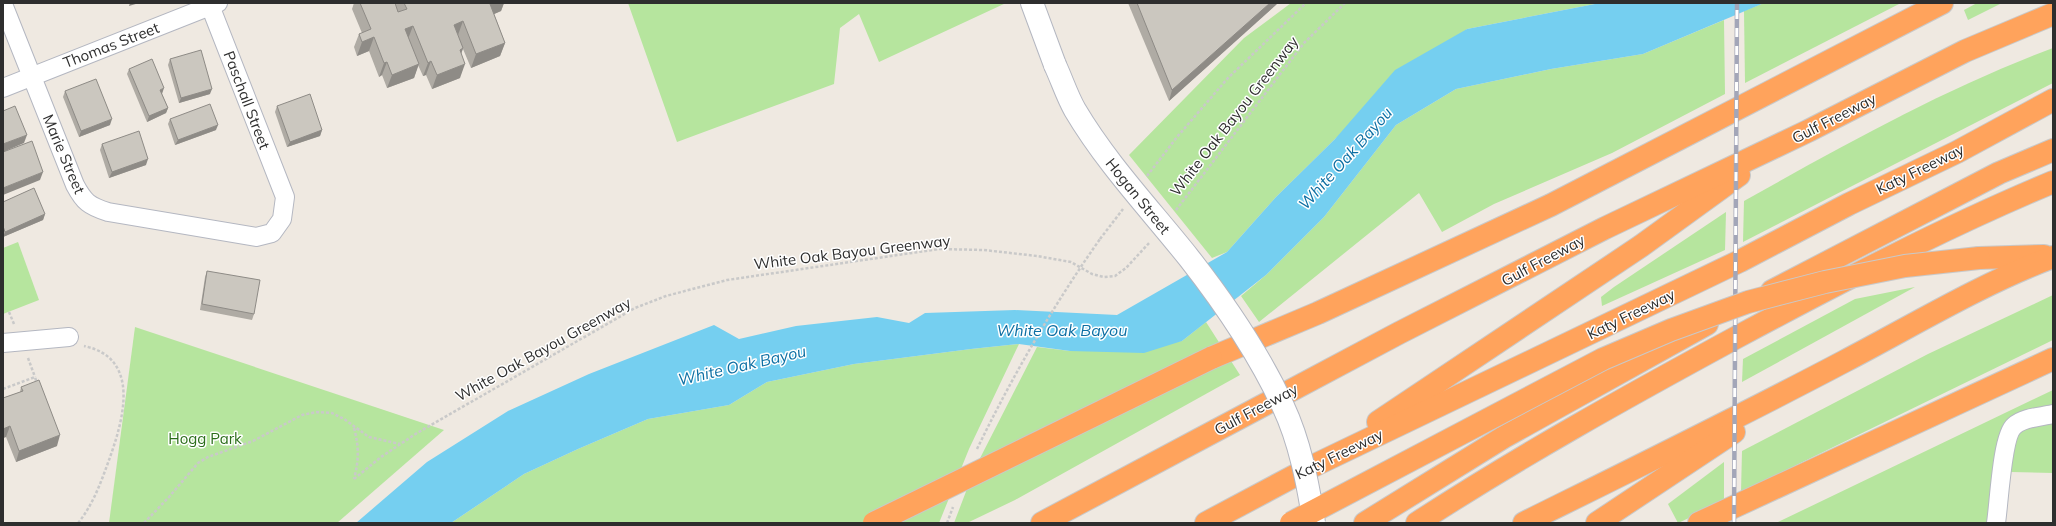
<svg xmlns="http://www.w3.org/2000/svg" width="2056" height="526" viewBox="0 0 2056 526" font-family="Mulish,sans-serif">
<rect width="100%" height="100%" fill="#efe9e1"/>
<!-- green -->
<g fill="#b6e59e">
<polygon points="628,3 1006,3 879,62 859,14 840,28 834,84 677,142"/>
<polygon points="1291,3 1600,3 1467,29 1335,139 1276,197 1227,252 1212,258 1129,155 1244,38"/>
<polygon points="1764,3 1901,3 1745,83 1744,11"/>
<polygon points="1977,3 2002,3 1968,20 1964,10"/>
<polygon points="1724,20 1725,94 1612,153 1494,204 1442,232 1419,193 1259,322 1241,296 1266,275 1324,217 1396,125 1456,89 1551,69 1643,54"/>
<path d="M 2053,48 L 2053,83 L 1743,242 L 1744,201 C 1844,145 1946,88 2053,48 Z"/>
<polygon points="1726,212 1725,250 1602,306 1601,297 1614,287"/>
<polygon points="18,242 39,300 3,314 3,248"/>
<polygon points="1915,287 1742,382 1743,359 1855,299"/>
<polygon points="2053,295 2053,340 1741,492 1742,451 1928,354"/>
<polygon points="1206,322 1240,375 1015,500 967,523 954,523 975,468 1037,347 1070,351 1182,341"/>
<polygon points="135,327 444,430 337,523 109,523"/>
<polygon points="1019,344 969,449 939,523 451,523 524,474 578,449 648,419 729,405 767,382 854,364 971,349"/>
<polygon points="2053,390 2053,405 2040,407 2019,415 1989,523 1776,523"/>
<polygon points="2053,418 2053,473 2011,472 2013,439 2017,432"/>
<polygon points="1724,462 1724,502 1678,523 1668,504"/>
</g>
<!-- water -->
<polygon fill="#75cff0" points="1600,3 1764,3 1643,54 1551,69 1456,89 1396,125 1324,217 1266,275 1182,341 1144,353 1070,351 1019,344 971,349 854,364 767,382 729,405 648,419 578,449 524,474 451,523 356,523 427,462 508,411 589,374 714,325 739,339 796,326 877,317 909,323 925,313 1015,310 1117,315 1227,252 1276,197 1335,139 1395,70 1467,29"/>
<g fill="none" stroke-linecap="round" stroke-linejoin="round">
<defs>
<g id="minor">
<path d="M 3,4 L 75,185 C 84,202 89,206 108,212 L 256,237 L 272,233 L 282,219 L 285,197 L 209,3"/>
<polyline points="3,88 218,3"/>
<polyline points="3,343 69,337"/>
<path d="M 1996,523 C 1999,504 2002,436 2014,426 C 2024,417 2041,417 2053,414"/>
</g>
<polyline id="secondary" points="1032,3 1055,65"/>
<g id="motorway">
<polyline points="1979,258 2044,256"/>
<polyline points="1772,291 1999,173 2053,150"/>
<polyline points="1211,358 1318,313 1551,205 1942,3"/>
<polyline points="1378,422 1641,246 1739,175"/>
<polyline points="1042,523 1399,333 1605,228 1808,131 1965,51 2053,14"/>
<polyline points="1206,523 1313,466 1740,261 1849,204 1957,152 2053,100"/>
<polyline points="1365,523 1504,437 1707,324"/>
<path d="M 1417,523 C 1520,456 1628,396 1737,337 C 1840,282 1945,227 2053,182"/>
<path d="M 1524,523 C 1631,470 1739,417 1845,361 C 1912,326 1983,283 2053,257"/>
<polyline points="1597,523 1734,432"/>
<polyline points="1699,523 2053,359"/>
</g>
</defs>
<!-- minor casing -->
<use href="#minor" stroke="#b4b7c1" stroke-width="20"/>
<!-- secondary casing -->
<use href="#secondary" stroke="#b4b7c1" stroke-width="24"/>
<!-- motorway casing -->
<use href="#motorway" stroke="#c9c9c9" stroke-width="24"/>
<!-- path -->
<g stroke="#c9c9c9" stroke-width="2.5" stroke-dasharray="3 2" stroke-linecap="butt">
<polyline points="1147,176 1177,137 1228,78 1306,3"/>
<polyline points="1176,210 1304,43 1345,3"/>
<polyline points="1100,239 1123,209"/>
<polyline points="9,312 14,324"/>
<polyline points="28,358 35,377"/>
<polyline points="3,389 35,377 37,384"/>
<path d="M 354,428 C 359,446 359,460 354,479"/>
<polyline points="354,479 381,457 417,433 635,308 666,296 727,280 939,249 984,250 1037,256 1071,262 1092,274 1104,277 1115,276 1126,268 1150,242"/>
<path d="M 78,523 C 93,505 101,482 109,460 C 123,421 142,358 84,346"/>
<polyline points="144,523 169,497 198,463 208,457 253,441 302,415 317,412 332,413 344,419 369,437 400,444"/>
<polyline points="947,523 953,507"/>
</g>
<!-- minor -->
<use href="#minor" stroke="#fff" stroke-width="18"/>
<!-- secondary -->
<use href="#secondary" stroke="#fff" stroke-width="22"/>
<!-- motorway -->
<use href="#motorway" stroke="#ffa35c" stroke-width="22"/>
<defs>
<polyline id="rail" points="1734,523 1737,3"/>
</defs>
<!-- rail casing -->
<use href="#rail" stroke="#a3a6b8" stroke-width="4.5"/>
<!-- rail -->
<use href="#rail" stroke="#fff" stroke-width="3" stroke-dasharray="9" stroke-linecap="butt"/>
<defs>
<path id="secondary-bridge" d="M 1055,65 C 1062,80 1067,96 1075,110 C 1107,164 1150,209 1189,258 C 1225,304 1259,354 1283,406 C 1300,442 1308,484 1314,523"/>
<g id="motorway-bridge">
<polyline points="874,523 1211,358"/>
<polyline points="1291,523 1603,359 1671,330 1748,302 1825,282 1905,266 1979,258"/>
</g>
</defs>
<!-- secondary-bridge casing -->
<use href="#secondary-bridge" stroke="#b4b7c1" stroke-width="24" stroke-linecap="butt"/>
<!-- motorway-bridge casing -->
<use href="#motorway-bridge" stroke="#c9c9c9" stroke-width="24" stroke-linecap="butt"/>
<!-- path-bridge -->
<path stroke="#c9c9c9" stroke-width="2.5" stroke-dasharray="3 2" stroke-linecap="butt" d="M 977,449 C 1013,375 1053,306 1100,239"/>
<!-- secondary-bridge -->
<use href="#secondary-bridge" stroke="#fff" stroke-width="22"/>
<!-- motorway-bridge -->
<use href="#motorway-bridge" stroke="#ffa35c" stroke-width="22"/>
</g>
<!-- wall -->
<g fill="#afaba4">
<polygon points="354,3 504,3 501,11 494,14 505,43 500,56 471,68 463,49 461,54 460,78 432,89 426,75 423,76 418,65 414,78 387,88 382,75 379,77 369,51 357,56 354,47 359,34 362,33 352,9"/>
<polygon points="1128,3 1278,3 1169,101"/>
<polygon points="170,59 210,94 179,103 168,65"/>
<polygon points="129,69 162,94 168,108 166,113 147,122 127,74"/>
<polygon points="65,91 110,125 79,137 63,97"/>
<polygon points="277,106 322,130 320,136 287,147 275,112"/>
<polygon points="170,119 216,130 175,145 168,124"/>
<polygon points="102,144 146,165 109,178 100,150"/>
<polygon points="3,202 45,214 43,220 3,237"/>
<polygon points="207,271 254,314 252,320 200,310 205,277"/>
<polygon points="21,387 57,446 16,462 6,437 3,438 3,398 20,392"/>
</g>
<!-- shaded-wall -->
<g fill="#8e8b86">
<polygon points="130,3 139,3 129,6"/>
<polygon points="492,3 504,3 501,11 485,18 490,4"/>
<polygon points="1270,3 1278,3 1169,101 1172,90"/>
<polygon points="463,21 458,35 454,25"/>
<polygon points="413,26 408,39 405,29"/>
<polygon points="374,37 369,51 357,56 362,42"/>
<polygon points="505,43 500,56 471,68 476,54"/>
<polygon points="463,48 458,62 460,50"/>
<polygon points="431,61 426,75 423,76 428,63"/>
<polygon points="387,62 382,75 379,77 384,63"/>
<polygon points="419,64 414,78 387,88 392,75"/>
<polygon points="465,64 460,78 432,89 437,75"/>
<polygon points="164,88 162,94 158,95 160,90"/>
<polygon points="212,89 210,94 179,103 181,98"/>
<polygon points="168,108 166,113 147,122 149,116"/>
<polygon points="112,119 110,125 79,137 81,131"/>
<polygon points="218,125 216,130 175,145 178,140"/>
<polygon points="322,130 320,136 287,147 290,142"/>
<polygon points="27,135 24,143 3,152 3,144"/>
<polygon points="148,159 146,165 109,178 112,172"/>
<polygon points="43,172 40,180 3,195 3,188"/>
<polygon points="45,214 43,220 3,237 5,232"/>
<polygon points="10,426 6,437 3,438 3,429"/>
<polygon points="60,435 57,446 16,462 19,451"/>
</g>
<!-- building -->
<g fill="#cbc7bf" stroke="#8e8b86">
<polygon points="360,3 395,3 398,12 407,9 404,3 492,3 490,4 505,43 476,54 463,21 454,25 463,48 460,50 465,64 437,75 431,61 428,63 413,26 405,29 419,64 392,75 387,62 384,63 374,37 362,42 359,34 371,29"/>
<polygon points="1137,3 1270,3 1172,90"/>
<polygon points="201,50 212,89 181,98 170,59"/>
<polygon points="152,59 164,88 160,90 168,108 149,116 129,69"/>
<polygon points="96,79 112,119 81,131 65,91"/>
<polygon points="310,94 322,130 290,142 277,106"/>
<polygon points="210,104 218,125 178,140 170,119"/>
<polygon points="15,106 27,135 3,144 3,111"/>
<polygon points="139,131 148,159 112,172 102,144"/>
<polygon points="32,141 43,172 3,188 3,152"/>
<polygon points="34,188 45,214 5,232 3,226 3,202"/>
<polygon points="207,271 260,280 254,314 202,304"/>
<polygon points="39,380 60,435 19,451 10,426 3,429 3,398 23,391 21,387"/>
</g>
<g text-anchor="middle" dominant-baseline="central" stroke-width="3" stroke-linejoin="round" paint-order="stroke">
<!-- street labels -->
<g font-size="15" fill="#2e2e2e" stroke="#fff">
<text transform="translate(111 45) rotate(-21)">Thomas Street</text>
<text transform="translate(247 100) rotate(69)">Paschall Street</text>
<text transform="translate(1234 116) rotate(-52)">White Oak Bayou Greenway</text>
<text transform="translate(1834 118) rotate(-27)">Gulf Freeway</text>
<text transform="translate(64 154) rotate(67)">Marie Street</text>
<text transform="translate(1920 169) rotate(-26)">Katy Freeway</text>
<text transform="translate(1138 196) rotate(51)">Hogan Street</text>
<text transform="translate(852 252) rotate(-7)">White Oak Bayou Greenway</text>
<text transform="translate(1543 260) rotate(-28)">Gulf Freeway</text>
<text transform="translate(1631 314) rotate(-26)">Katy Freeway</text>
<text transform="translate(543 349) rotate(-29)">White Oak Bayou Greenway</text>
<text transform="translate(1256 409) rotate(-28)">Gulf Freeway</text>
<text transform="translate(1339 454) rotate(-26)">Katy Freeway</text>
</g>
<!-- park labels -->
<g font-size="15" fill="#2c6e1b" stroke="#fff">
<text x="205" y="438">Hogg Park</text>
</g>
<!-- water labels -->
<g font-size="16" font-style="italic" fill="#0d6fa3" stroke="#fff">
<text transform="translate(1345 158) rotate(-48)">White Oak Bayou</text>
<text x="1062" y="330">White Oak Bayou</text>
<text transform="translate(742 365) rotate(-13)">White Oak Bayou</text>
</g>
</g>
<!-- border -->
<rect width="2056" height="526" fill="none" stroke="#2e2e2e" stroke-width="8"/>
</svg>
